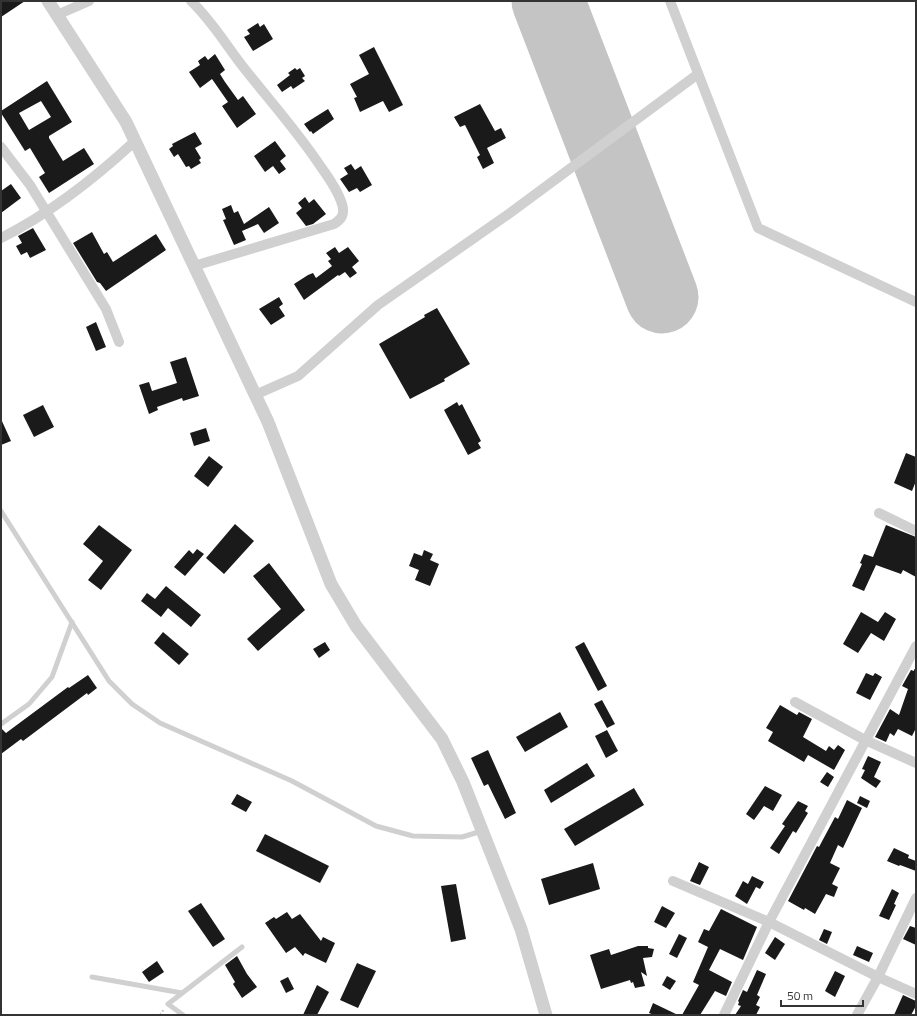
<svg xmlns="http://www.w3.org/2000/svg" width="917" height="1016" viewBox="0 0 917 1016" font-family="'Titillium Web',sans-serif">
<rect width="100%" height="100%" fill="#fff"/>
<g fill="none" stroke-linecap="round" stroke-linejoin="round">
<!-- runway -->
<polyline stroke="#c4c4c4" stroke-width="73" points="548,1 662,297"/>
</g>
<!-- building -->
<g fill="#1a1a1a" fill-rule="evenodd">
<polygon points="1,1 25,1 1,17"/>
<polygon points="258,23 260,27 264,24 273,39 253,51 244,37 250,34 247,30"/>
<polygon points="374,47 403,105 389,112 383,101 360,112 354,98 357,97 350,84 369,74 359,55"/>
<polygon points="215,54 225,70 220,74 225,82 238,100 243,96 256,114 237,128 222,106 228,102 212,79 200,88 189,72 200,65 198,61 205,56 208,60"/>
<polygon points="295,68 297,70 300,68 305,76 302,78 305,81 293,89 291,86 282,92 277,85 290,75 288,73"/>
<path d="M 47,81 L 72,122 L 49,136 L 49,138 L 63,161 L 84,148 L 94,164 L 49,193 L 39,177 L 45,173 L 30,148 L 25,151 L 1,113 L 1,111 ZM 41,101 L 51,117 L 29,130 L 19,113 Z"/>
<polygon points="480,104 495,131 501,128 506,138 487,148 494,163 483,169 477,157 480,155 465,125 460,127 454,117"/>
<polygon points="328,109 334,119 313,134 311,131 310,132 304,124"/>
<polygon points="195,132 202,144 195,148 201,158 199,160 201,163 191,169 189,166 186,167 178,154 174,157 169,149 173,146 172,144"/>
<polygon points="275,141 286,156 280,161 286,169 279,174 273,166 265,172 254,156"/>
<polygon points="351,164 355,170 361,166 372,185 360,192 357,188 349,192 340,179 348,174 344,168"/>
<polygon points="11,184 21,198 1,213 1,191"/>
<polygon points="305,197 309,203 314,199 326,214 313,224 306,226 296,213 302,208 298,203"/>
<polygon points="231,205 234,213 238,211 244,224 269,207 279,223 264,233 258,224 242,231 246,240 234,245 223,220 226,219 222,209"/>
<polygon points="33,228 46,250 30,258 27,252 21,255 16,246 22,243 18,236"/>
<polygon points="92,232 104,254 107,252 113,262 156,234 166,250 106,291 100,283 97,282 73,243"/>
<polygon points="335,247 339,253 348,247 359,261 352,267 357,273 350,278 345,272 339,276 338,275 304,300 294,284 308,275 313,273 316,278 332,266 328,261 331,259 326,253"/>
<polygon points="279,297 283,304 279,307 285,316 271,325 259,309"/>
<polygon points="437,308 470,364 444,379 445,381 410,399 379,344 425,317 424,315"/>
<polygon points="96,322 106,347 96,351 86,327"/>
<polygon points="186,357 199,396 183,401 182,398 157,407 158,410 149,414 139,385 149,382 152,391 177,383 170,362"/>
<polygon points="457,402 459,406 462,404 481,441 478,443 481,448 468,455 444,410"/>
<polygon points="43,405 54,427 34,437 23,415"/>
<polygon points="1,419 11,441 1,445"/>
<polygon points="206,428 210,441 194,446 190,433"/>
<polygon points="906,453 916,457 916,481 912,491 894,483"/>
<polygon points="209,456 223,467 208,487 194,476"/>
<polygon points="235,524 254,541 224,574 206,558"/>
<polygon points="99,525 132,550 101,590 88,580 103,561 83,544"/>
<polygon points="886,525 916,537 916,577 903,570 901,574 876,565 864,591 852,586 862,564 860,563 864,554 873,557"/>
<polygon points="197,549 204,554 185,576 174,567 189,550 193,554"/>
<polygon points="424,550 433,554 430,560 439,564 430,586 415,580 419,570 409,566 414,553 422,556"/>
<polygon points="269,563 305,610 258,651 247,639 281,609 253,576"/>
<polygon points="166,586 201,615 191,627 168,608 161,617 141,601 147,593 155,599"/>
<polygon points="861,612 878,622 885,612 896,619 884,641 871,633 858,653 843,644"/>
<polygon points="163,632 189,654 179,665 154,643"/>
<polygon points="325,642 330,650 319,658 313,649"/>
<polygon points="584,642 607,686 598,691 575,647"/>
<polygon points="914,669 916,670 916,728 912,736 898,729 894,736 890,733 886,742 875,737 890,709 899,715 908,689 902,686 911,670 914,671"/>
<polygon points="866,673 873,676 875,673 882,677 870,700 856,693"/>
<polygon points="88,675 97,688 88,695 87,693 23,741 21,739 1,754 1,728 6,733 68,687 69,688"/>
<polygon points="602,700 615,724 607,728 594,704"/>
<polygon points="780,705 797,715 799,712 812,719 803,737 826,751 829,746 834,750 838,745 845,750 834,770 808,755 804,762 768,741 773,732 766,728"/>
<polygon points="560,712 568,727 525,752 516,737"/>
<polygon points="607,730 618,751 606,758 595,736"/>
<polygon points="488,750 516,813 505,819 488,784 484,786 471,758"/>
<polygon points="868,756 881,762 874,777 881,781 876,788 861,778 865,770 862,769"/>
<polygon points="587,763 595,776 551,803 544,790"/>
<polygon points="827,772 834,777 828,787 820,782"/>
<polygon points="765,786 782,795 773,811 764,806 754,820 746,814"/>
<polygon points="634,788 644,805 575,846 564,829"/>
<polygon points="237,794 252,802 246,812 231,804"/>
<polygon points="860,796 870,801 867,808 857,803"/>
<polygon points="847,800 862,808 843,848 838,845 830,863 840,868 832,884 838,887 834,897 826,894 815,914 805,908 804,910 788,901 817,846 819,847 835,817 838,819"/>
<polygon points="798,801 808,806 805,811 808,813 796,833 793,831 779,854 770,848 785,826 782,824"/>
<polygon points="265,834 329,866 320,883 256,851"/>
<polygon points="894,848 909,855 908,858 916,861 916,871 900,865 899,866 887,861"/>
<polygon points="699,862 709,867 700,885 690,881"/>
<polygon points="593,863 600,889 549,905 541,879"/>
<polygon points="752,876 764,882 760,889 756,887 747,904 735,896 743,881 748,884"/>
<polygon points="456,884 466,939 451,942 441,886"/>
<polygon points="892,889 899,893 894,904 896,905 889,920 879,916"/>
<polygon points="201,903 225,939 213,947 188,911"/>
<polygon points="662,906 675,913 666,928 654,922"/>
<polygon points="721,909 757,927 743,960 720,949 709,970 732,982 726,996 715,991 700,1015 682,1015 699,985 693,982 708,947 698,942 704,929 709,931"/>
<polygon points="287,912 292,919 300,914 321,941 323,937 335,943 326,963 305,953 303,956 295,947 286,953 265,923 274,917 276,919"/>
<polygon points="910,926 916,928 916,945 903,939"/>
<polygon points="824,929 832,932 827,944 819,940"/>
<polygon points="679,934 687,938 677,958 669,954"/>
<polygon points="775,937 785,944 775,960 765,953"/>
<polygon points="638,946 648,946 648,948 654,949 652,957 643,958 647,976 641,972 645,986 635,988 633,982 631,983 630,980 601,989 590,955 609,949 611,955"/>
<polygon points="857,946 873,953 869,962 853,955"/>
<polygon points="237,956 247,974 257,987 242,998 233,984 235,982 225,965"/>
<polygon points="157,961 164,972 149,982 142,972"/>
<polygon points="357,963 376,971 358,1008 340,1000"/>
<polygon points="757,970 766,974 757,995 760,997 756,1005 760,1007 756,1015 735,1015 741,1006 738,1005 739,1002 738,1001 743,990 747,992"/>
<polygon points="835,971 845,976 835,997 825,991"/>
<polygon points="667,976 676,981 670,990 662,985"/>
<polygon points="288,977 294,989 286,993 280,981"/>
<polygon points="317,985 329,992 317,1015 303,1015"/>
<polygon points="903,995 916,1001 916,1006 911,1015 894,1015"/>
<polygon points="653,1003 678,1015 654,1015 649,1013"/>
</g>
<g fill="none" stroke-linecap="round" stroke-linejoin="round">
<!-- path -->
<polyline stroke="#cacaca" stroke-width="2" stroke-dasharray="2 2" stroke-linecap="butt" points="160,1015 164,1009"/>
<!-- service -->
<g stroke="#d0d0d0" stroke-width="5">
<polyline points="1,511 109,681 132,704 160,723 292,781 376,826 413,836 462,837 482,831"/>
<polyline points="1,724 29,704 52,677 72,622"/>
<polyline points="92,977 182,993"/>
<polyline points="183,1015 168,1004 242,947"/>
</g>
<!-- minor -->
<g stroke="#d0d0d0" stroke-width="10">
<path d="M 191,1 C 212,21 226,45 244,68 C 270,101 298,132 321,167 C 329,178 338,191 342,204 C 345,214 342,219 334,224 L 194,266"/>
<polyline points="670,1 758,228 916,302"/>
<polyline points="57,15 89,1"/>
<polyline points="1,147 30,185 106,309 119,342"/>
<path d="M 1,238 C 51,213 94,179 135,141"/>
<polyline points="255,395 298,376 378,305 510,213 698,74"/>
<polyline points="879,513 916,531"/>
<polyline points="795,702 865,740 916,763"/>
<polyline points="673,881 769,922 878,977 916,994"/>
<polyline points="724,1015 769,922 916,646"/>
<polyline points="857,1015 878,977 916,898"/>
</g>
<!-- tertiary -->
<polyline stroke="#d0d0d0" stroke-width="13" points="48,1 126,122 268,422 331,584 356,626 442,739 463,782 521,929 546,1015"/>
</g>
<!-- border -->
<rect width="917" height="1016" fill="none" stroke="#333333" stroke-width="4"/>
<!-- scale -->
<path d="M781 1000v6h82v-6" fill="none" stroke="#333333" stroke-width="2"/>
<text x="787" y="1000" font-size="12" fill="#333333" stroke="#ffffff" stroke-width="3" paint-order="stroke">50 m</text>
</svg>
